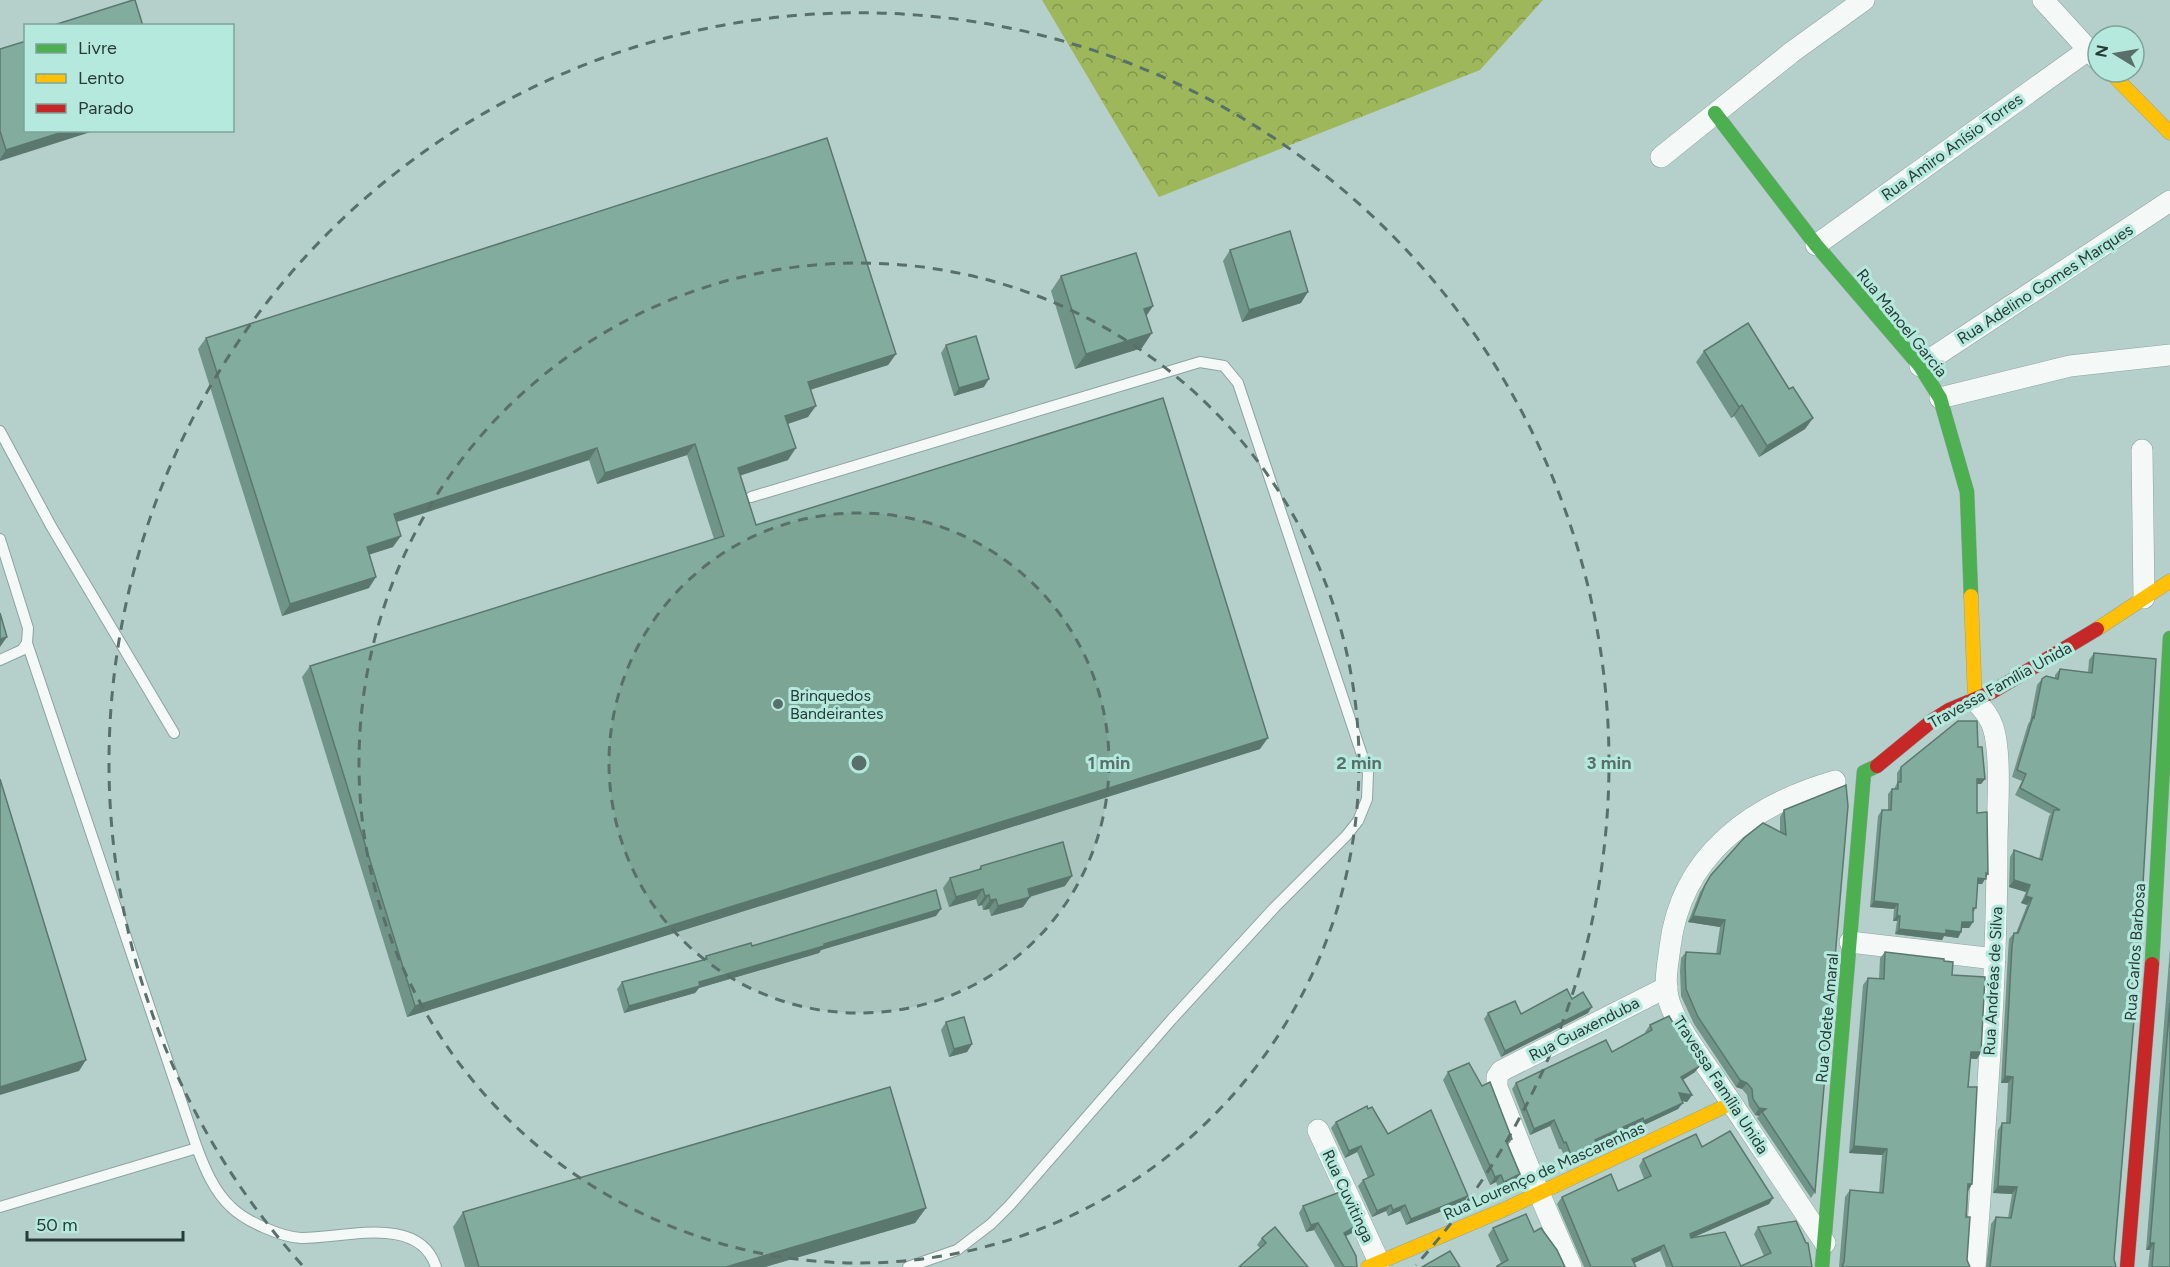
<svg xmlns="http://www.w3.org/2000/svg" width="2170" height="1267" viewBox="0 0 2170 1267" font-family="Figtree,sans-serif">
<defs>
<pattern id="forest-crowns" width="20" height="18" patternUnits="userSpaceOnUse" patternTransform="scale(1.5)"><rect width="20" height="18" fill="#9eb75b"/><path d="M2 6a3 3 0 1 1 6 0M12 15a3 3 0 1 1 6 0" fill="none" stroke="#81964c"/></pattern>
</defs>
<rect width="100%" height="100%" fill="#b5d0ca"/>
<!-- forest -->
<polygon fill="url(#forest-crowns)" points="1042,0 1543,0 1480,70 1159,197"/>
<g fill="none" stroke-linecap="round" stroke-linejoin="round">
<defs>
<g id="lane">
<polyline points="0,431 51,526 174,733"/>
<polyline points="751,497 1200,362 1224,366 1238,383 1368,773 1367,799 1358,821 1346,836 1275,907 1172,1019 1010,1205 991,1224 957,1250 908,1267"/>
<polyline points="0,539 28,628 27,643 22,650 0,660"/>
<path d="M 27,643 L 197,1148 C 205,1169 214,1191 231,1207 C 245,1221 281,1237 301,1238 C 342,1239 419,1213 436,1267"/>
<polyline points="0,1207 197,1148"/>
</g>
<g id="street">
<polyline points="2043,0 2097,59"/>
<polyline points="1661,157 1792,52 1864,0"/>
<polyline points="1816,245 2088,50"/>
<polyline points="1920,366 2170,201"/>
<polyline points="1940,398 2070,366 2170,355"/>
<polyline points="2142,450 2144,598"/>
<path d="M 1975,701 C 1983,708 1989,716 1993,727 C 2002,755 1997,813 1997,845 C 1997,986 1985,1126 1975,1267"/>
<polyline points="1850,942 1995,959"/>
<polyline points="1318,1130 1379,1262"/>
<path d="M 1825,1243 C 1789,1189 1754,1136 1718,1083 C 1703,1060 1674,1024 1668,997 C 1664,981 1668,963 1670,947 C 1681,855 1752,805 1835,781"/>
<polyline points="1571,1267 1539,1193 1497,1087 1497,1077 1501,1071 1667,987"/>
</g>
<g id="fast">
<polyline points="1715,113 1816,245 1920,366 1940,398 1967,492 1971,596"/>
<polyline points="2152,964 2170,638"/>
<polyline points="1822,1267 1864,772 1877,766"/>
</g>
<g id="slow">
<polyline points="2110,72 2170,133"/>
<polyline points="1971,596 1975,701"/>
<polyline points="2097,629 2170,581"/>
<polyline points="1368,1267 1503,1210 1732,1103"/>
</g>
<g id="jam">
<polyline points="1877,766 1933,720 1949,710 1992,692 2097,629"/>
<polyline points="2127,1267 2152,964"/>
</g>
</defs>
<!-- lane casing -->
<use href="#lane" stroke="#8ea39f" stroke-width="12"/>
<!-- street casing -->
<use href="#street" stroke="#8ea39f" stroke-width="22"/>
<!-- fast casing -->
<use href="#fast" stroke="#8ea39f" stroke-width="15"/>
<!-- slow casing -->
<use href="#slow" stroke="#8ea39f" stroke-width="15"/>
<!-- jam casing -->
<use href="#jam" stroke="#8ea39f" stroke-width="15"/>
<!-- lane -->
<use href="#lane" stroke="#f4f8f7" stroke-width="10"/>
<!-- street -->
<use href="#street" stroke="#f4f8f7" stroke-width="21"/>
<!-- fast -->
<use href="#fast" stroke="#4caf50" stroke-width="14"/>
<!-- slow -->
<use href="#slow" stroke="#ffc107" stroke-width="14"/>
<!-- jam -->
<use href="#jam" stroke="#c62828" stroke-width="14"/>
</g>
<!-- wall -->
<g fill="#709487">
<polygon points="0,49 26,130 0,161"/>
<polygon points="1230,250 1301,303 1242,322 1223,261"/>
<polygon points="1061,276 1153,306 1146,315 1142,348 1075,369 1051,291"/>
<polygon points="206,338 896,354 888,365 810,390 808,417 788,424 788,460 740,475 756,525 1260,749 407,1017 302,677 310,666 714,539 687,455 597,484 589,460 397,522 393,547 369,554 369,588 282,616 198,349"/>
<polygon points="946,345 984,387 954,396 941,353"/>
<polygon points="1704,351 1789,389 1813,418 1805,429 1759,457 1734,416 1731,418 1696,362"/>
<polygon points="2094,653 2139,955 2136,960 2130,994 2114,1259 2116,1267 1986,1267 1991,1224 1996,1217 2008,1218 2012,1194 1993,1193 1998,1130 2002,1123 2006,1123 2008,1083 2001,1083 2008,953 2009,939 2014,933 2016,933 2027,905 2021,903 2026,892 2009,887 2010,857 2014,850 2039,859 2049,816 2051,814 2015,795 2022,781 2012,777 2028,724 2030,721 2037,685 2042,679 2055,678 2055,675 2060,669 2088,673 2089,660"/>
<polygon points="1978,747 1985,779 1981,784 1977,784 1977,813 1986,877 1982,884 1977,884 1976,908 1973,913 1973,922 1969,928 1962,928 1961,932 1958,938 1944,936 1942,940 1895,934 1897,921 1893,921 1894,909 1870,907 1878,816 1882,810 1888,810 1888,794 1892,789 1894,789 1897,783 1897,773 1901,767"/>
<polygon points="1784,810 1815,1192 1811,1198 1757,1118 1759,1116 1755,1115 1749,1106 1747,1095 1742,1089 1736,1087 1694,1024 1681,996 1680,971 1681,958 1686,952 1716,954 1720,927 1688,922 1700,892 1711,875 1780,833 1780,817"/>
<polygon points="981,866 1065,886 1030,897 1023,907 991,916 989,909 983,910 982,905 978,906 976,899 949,907 943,888 950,878 978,870"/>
<polygon points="936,916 821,950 819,953 699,988 695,993 624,1013 617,989 622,982 703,960 706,956 752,946"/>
<polygon points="2170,948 2170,1267 2148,1267 2150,1250 2146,1250"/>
<polygon points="1885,952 1944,961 1952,975 1981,1052 1977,1059 1970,1059 1968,1087 1967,1260 1970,1267 1839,1267 1845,1197 1850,1190 1879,1193 1882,1155 1849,1153 1863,985 1868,978 1879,979 1880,958"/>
<polygon points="1488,1013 1521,1014 1588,1013 1501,1057 1484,1019"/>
<polygon points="946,1022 972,1044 967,1052 949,1057 941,1030"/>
<polygon points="1650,1025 1695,1072 1683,1080 1692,1095 1687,1102 1682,1101 1678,1109 1640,1127 1639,1124 1596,1143 1592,1149 1567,1161 1561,1149 1559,1149 1550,1126 1530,1135 1512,1089 1516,1083 1612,1052 1646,1033 1645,1032"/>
<polygon points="1448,1072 1512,1139 1508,1145 1520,1174 1515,1181 1499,1189 1496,1182 1490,1185 1443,1080"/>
<polygon points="1368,1109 1388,1134 1468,1196 1463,1203 1406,1225 1400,1211 1388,1216 1386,1211 1372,1217 1358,1186 1363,1180 1368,1178 1357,1152 1345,1158 1331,1128 1336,1122"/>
<polygon points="1702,1147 1773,1198 1769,1204 1692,1238 1741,1266 1764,1256 1754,1234 1758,1227 1812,1267 1666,1267 1660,1251 1634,1263 1636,1267 1584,1267 1557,1204 1562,1197 1618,1191 1644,1179 1639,1166 1643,1159"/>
<polygon points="1303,1206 1356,1226 1352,1233 1346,1236 1357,1267 1335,1267 1314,1230 1306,1232 1299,1213"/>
<polygon points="926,1208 915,1223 765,1267 465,1267 453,1227 463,1212"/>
<polygon points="1493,1228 1534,1232 1565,1267 1496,1267 1501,1263 1488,1235"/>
<polygon points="1262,1238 1308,1267 1260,1248 1257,1245"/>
</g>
<!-- shaded-wall -->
<g fill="#5b786e">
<polygon points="69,130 97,130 0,161 0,159 6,150"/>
<polygon points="1308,292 1301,303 1242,322 1249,310"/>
<polygon points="1153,306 1143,321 1144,309"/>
<polygon points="1152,333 1142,348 1075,369 1086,354"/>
<polygon points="896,354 888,365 800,393 808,382"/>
<polygon points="989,379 984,387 954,396 959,388"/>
<polygon points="1742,405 1734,416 1731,418 1739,407"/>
<polygon points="816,406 808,417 778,427 785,416"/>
<polygon points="1813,418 1805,429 1759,457 1767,446"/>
<polygon points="695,444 687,455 597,484 605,473"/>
<polygon points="597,448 589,460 386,525 394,514"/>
<polygon points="796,448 788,460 730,479 738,468"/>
<polygon points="401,536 393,547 359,558 367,547"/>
<polygon points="376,577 369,588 282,616 290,604"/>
<polygon points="7,637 0,647 0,639"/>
<polygon points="1268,738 1260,749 407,1017 415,1006"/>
<polygon points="1977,779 1985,779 1981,784 1973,784"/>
<polygon points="1986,873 1988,874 1982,884 1974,884 1978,878"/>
<polygon points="1072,876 1065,886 1021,899 1028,889"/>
<polygon points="2014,880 2030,885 2026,892 2009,887"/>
<polygon points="983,889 976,899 949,907 956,897"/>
<polygon points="989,895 982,905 978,906 985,896"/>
<polygon points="2026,896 2032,898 2027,905 2021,903"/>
<polygon points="1030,897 1023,907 991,916 998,906"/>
<polygon points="996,899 989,909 983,910 990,900"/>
<polygon points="1874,901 1898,904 1894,909 1870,907"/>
<polygon points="941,909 936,916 821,950 819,953 699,988 695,993 624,1013 629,1006 699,982"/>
<polygon points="1897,915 1900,916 1897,921 1893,921"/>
<polygon points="1693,916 1725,920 1720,927 1688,922"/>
<polygon points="1962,922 1973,922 1969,928 1958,928"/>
<polygon points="1899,929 1946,930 1961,932 1958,938 1944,936 1942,940 1895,934"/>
<polygon points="1592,1007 1588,1013 1501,1057 1505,1051"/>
<polygon points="972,1044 967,1052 949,1057 954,1049"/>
<polygon points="1971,1052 1981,1052 1977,1059 1966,1058"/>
<polygon points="86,1060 79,1071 0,1095 0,1087"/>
<polygon points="1700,1066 1695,1072 1676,1084 1681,1077"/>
<polygon points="2005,1076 2013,1077 2008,1083 2001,1083"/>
<polygon points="1740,1080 1747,1083 1742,1089 1736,1087"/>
<polygon points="1679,1093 1692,1095 1687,1102 1674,1099"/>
<polygon points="1683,1103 1678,1109 1640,1127 1644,1121"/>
<polygon points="1759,1108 1766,1109 1762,1112 1759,1116 1755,1115"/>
<polygon points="1643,1118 1639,1124 1596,1143 1592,1149 1567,1161 1571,1155 1595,1140"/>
<polygon points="1554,1120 1550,1126 1530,1135 1534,1129"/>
<polygon points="1361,1146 1357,1152 1345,1158 1349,1151"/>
<polygon points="1854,1146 1887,1149 1882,1155 1849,1153"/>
<polygon points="1520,1174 1515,1181 1499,1189 1504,1182"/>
<polygon points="1501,1175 1496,1182 1490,1185 1495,1177"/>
<polygon points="1968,1184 1972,1184 1968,1191"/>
<polygon points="1998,1186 2017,1187 2012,1194 1993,1193"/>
<polygon points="1468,1196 1463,1203 1406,1225 1411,1219"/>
<polygon points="1773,1198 1769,1204 1685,1241 1690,1234"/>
<polygon points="1391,1205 1386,1211 1372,1217 1377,1211"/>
<polygon points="1405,1205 1400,1211 1388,1216 1393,1210"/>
<polygon points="926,1208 915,1223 765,1267 726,1267"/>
<polygon points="1318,1223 1314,1230 1306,1232 1311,1225"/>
<polygon points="1356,1226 1352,1233 1340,1239 1344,1233"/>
<polygon points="2150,1243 2154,1243 2150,1250 2146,1250"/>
<polygon points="1664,1245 1660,1251 1628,1266 1632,1259"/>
</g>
<!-- building -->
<g fill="#82ac9d" stroke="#5b786e" stroke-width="1.5">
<polygon points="133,0 135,0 143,26 51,26"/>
<polygon points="26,41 26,130 69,130 6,150 0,131 0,49"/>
<polygon points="827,138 896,354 808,382 816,406 785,416 796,448 738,468 756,525 1163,398 1268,738 415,1006 310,666 724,536 695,444 605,473 597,448 394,514 401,536 367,547 376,577 290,604 206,338"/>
<polygon points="1290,231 1308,292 1249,310 1230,250"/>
<polygon points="1136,253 1153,306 1144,309 1152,333 1086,354 1061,276"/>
<polygon points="1748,323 1789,389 1793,387 1813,418 1767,446 1742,405 1739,407 1704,351"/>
<polygon points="976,336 989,379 959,388 946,345"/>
<polygon points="0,613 7,637 0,639"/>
<polygon points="2094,653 2156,659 2139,953 2139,955 2137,954 2130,994 2136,995 2114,1259 2116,1267 1990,1267 1996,1217 2011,1218 2017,1187 1998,1186 2002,1123 2010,1123 2013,1077 2005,1076 2012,946 2014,933 2018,933 2032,898 2026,896 2030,885 2014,880 2014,850 2042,860 2054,810 2060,810 2020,788 2026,774 2017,770 2033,717 2034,718 2042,679 2046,676 2058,679 2060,669 2092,673"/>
<polygon points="1958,721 1977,721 1978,747 1982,747 1985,779 1977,779 1977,813 1987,812 1988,874 1986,873 1986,879 1978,878 1976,908 1973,908 1973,922 1962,922 1961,932 1946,930 1946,934 1899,929 1900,916 1897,915 1898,904 1874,901 1882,810 1891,810 1892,789 1898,789 1898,782 1901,782 1901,767"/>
<polygon points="0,779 86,1060 0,1087"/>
<polygon points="1846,785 1848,806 1815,1192 1762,1112 1766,1109 1759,1108 1753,1099 1752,1089 1747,1083 1740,1080 1698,1017 1686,989 1685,964 1686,952 1720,954 1725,920 1693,916 1705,885 1711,875 1744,838 1763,823 1786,835 1784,810"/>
<polygon points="1063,842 1072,876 1028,889 1030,897 998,906 996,899 990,900 989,895 985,896 983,889 956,897 950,878 981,869 981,866"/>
<polygon points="936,890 941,909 824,944 824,946 699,982 700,986 629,1006 622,982 707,959 706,956 751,943 752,946 769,941"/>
<polygon points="1885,952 1944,959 1944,961 1953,962 1952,975 1985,977 1981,1052 1971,1052 1968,1087 1977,1087 1972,1184 1968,1184 1966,1217 1970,1217 1967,1260 1970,1267 1842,1267 1844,1262 1850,1190 1883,1193 1887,1149 1854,1146 1868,978 1884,979"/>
<polygon points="1567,989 1572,999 1583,992 1592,1007 1505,1051 1488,1013 1515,1001 1521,1014"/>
<polygon points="2170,1003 2170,1267 2152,1267 2154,1243 2150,1243"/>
<polygon points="1669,1016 1700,1066 1681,1077 1692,1095 1679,1093 1683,1103 1644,1121 1643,1118 1595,1140 1596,1143 1571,1155 1566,1142 1564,1143 1554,1120 1534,1129 1516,1083 1606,1040 1612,1052 1652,1030 1650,1025"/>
<polygon points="964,1017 972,1044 954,1049 946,1022"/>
<polygon points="1469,1063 1482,1086 1490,1082 1512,1139 1506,1141 1520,1174 1504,1182 1501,1175 1495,1177 1448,1072"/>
<polygon points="890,1087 926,1208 726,1267 479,1267 463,1212"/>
<polygon points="1367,1106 1368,1109 1372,1107 1388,1134 1431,1110 1468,1196 1411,1219 1405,1205 1393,1210 1391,1205 1377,1211 1363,1180 1374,1175 1361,1146 1349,1151 1336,1122"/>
<polygon points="1730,1131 1773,1198 1690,1234 1691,1238 1725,1232 1741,1266 1771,1253 1758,1227 1796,1221 1806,1243 1808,1243 1812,1267 1673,1267 1664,1245 1632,1259 1636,1267 1591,1267 1562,1197 1611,1174 1618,1191 1651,1176 1643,1159 1696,1134 1702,1147"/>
<polygon points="1340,1192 1356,1226 1344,1233 1356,1256 1357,1267 1344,1267 1318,1223 1311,1225 1303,1206"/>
<polygon points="1526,1214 1534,1232 1541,1228 1557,1250 1565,1267 1497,1267 1497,1266 1508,1260 1493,1228"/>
<polygon points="1275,1227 1308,1267 1239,1267 1266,1243 1262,1238"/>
<polygon points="1450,1251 1460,1267 1422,1267"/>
</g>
<!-- distance rings -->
<circle cx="859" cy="763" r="250" fill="#59706a" fill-opacity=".12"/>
<g fill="none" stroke="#59706a" stroke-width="3" stroke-dasharray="10 8">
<circle cx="859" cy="763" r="250"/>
<circle cx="859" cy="763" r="500"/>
<path d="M302 1265A750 750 0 1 1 1416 1265"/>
</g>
<!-- markers -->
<circle fill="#59706a" stroke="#b6e9dd" stroke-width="2" cx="778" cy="704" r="6"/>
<g text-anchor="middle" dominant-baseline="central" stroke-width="6" stroke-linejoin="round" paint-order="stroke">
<!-- street labels -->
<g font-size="16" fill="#273c37" stroke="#b6e9dd">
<text transform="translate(1952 147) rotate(-36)">Rua Amiro Anísio Torres</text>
<text transform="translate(2045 284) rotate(-33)">Rua Adelino Gomes Marques</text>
<text transform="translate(1902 323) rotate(51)">Rua Manoel Garcia</text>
<text transform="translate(2000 685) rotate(-29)">Travessa Família Unida</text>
<text transform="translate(2135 952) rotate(-86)">Rua Carlos Barbosa</text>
<text transform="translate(1993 981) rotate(-87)">Rua Andréas de Silva</text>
<text transform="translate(1827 1018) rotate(-85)">Rua Odete Amaral</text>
<text transform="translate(1584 1029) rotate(-27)">Rua Guaxenduba</text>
<text transform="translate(1721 1085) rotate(57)">Travessa Família Unida</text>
<text transform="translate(1544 1171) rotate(-24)">Rua Lourenço de Mascarenhas</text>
<text transform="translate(1348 1196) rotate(65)">Rua Cuvitinga</text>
</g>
<!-- poi labels -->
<g font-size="16" fill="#273c37" stroke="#b6e9dd" text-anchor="start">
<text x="790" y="695">Brinquedos<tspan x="790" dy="18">Bandeirantes</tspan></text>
</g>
</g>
<circle cx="859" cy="763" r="9" fill="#59706a" stroke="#b6e9dd" stroke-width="3"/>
<g font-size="18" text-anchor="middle" font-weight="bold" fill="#59706a" stroke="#b6e9dd" stroke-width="6" stroke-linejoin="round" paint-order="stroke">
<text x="1109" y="769">1 min</text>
<text x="1359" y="769">2 min</text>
<text x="1609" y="769">3 min</text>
</g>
<!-- legend -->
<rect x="24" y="24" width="210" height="108" fill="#b6e9dd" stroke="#7da49b" stroke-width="1.5"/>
<rect x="36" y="44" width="30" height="9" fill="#4caf50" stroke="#7da49b" stroke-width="1.5"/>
<text x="78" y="54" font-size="18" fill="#273c37">Livre</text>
<rect x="36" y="74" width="30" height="9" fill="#ffc107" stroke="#7da49b" stroke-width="1.5"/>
<text x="78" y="84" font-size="18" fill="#273c37">Lento</text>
<rect x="36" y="104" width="30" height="9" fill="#c62828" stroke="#7da49b" stroke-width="1.5"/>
<text x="78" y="114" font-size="18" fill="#273c37">Parado</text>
<!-- north arrow -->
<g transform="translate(2116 54) rotate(281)"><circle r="28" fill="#b6e9dd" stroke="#7da49b" stroke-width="1.5"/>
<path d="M0-4.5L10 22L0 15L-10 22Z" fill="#59706a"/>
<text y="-9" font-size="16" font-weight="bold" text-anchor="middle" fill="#273c37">N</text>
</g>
<!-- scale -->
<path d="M27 1231v9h156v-9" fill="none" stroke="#273c37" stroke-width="3"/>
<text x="36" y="1231" font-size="18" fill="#273c37" stroke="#b6e9dd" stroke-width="4.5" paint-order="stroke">50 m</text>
</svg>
